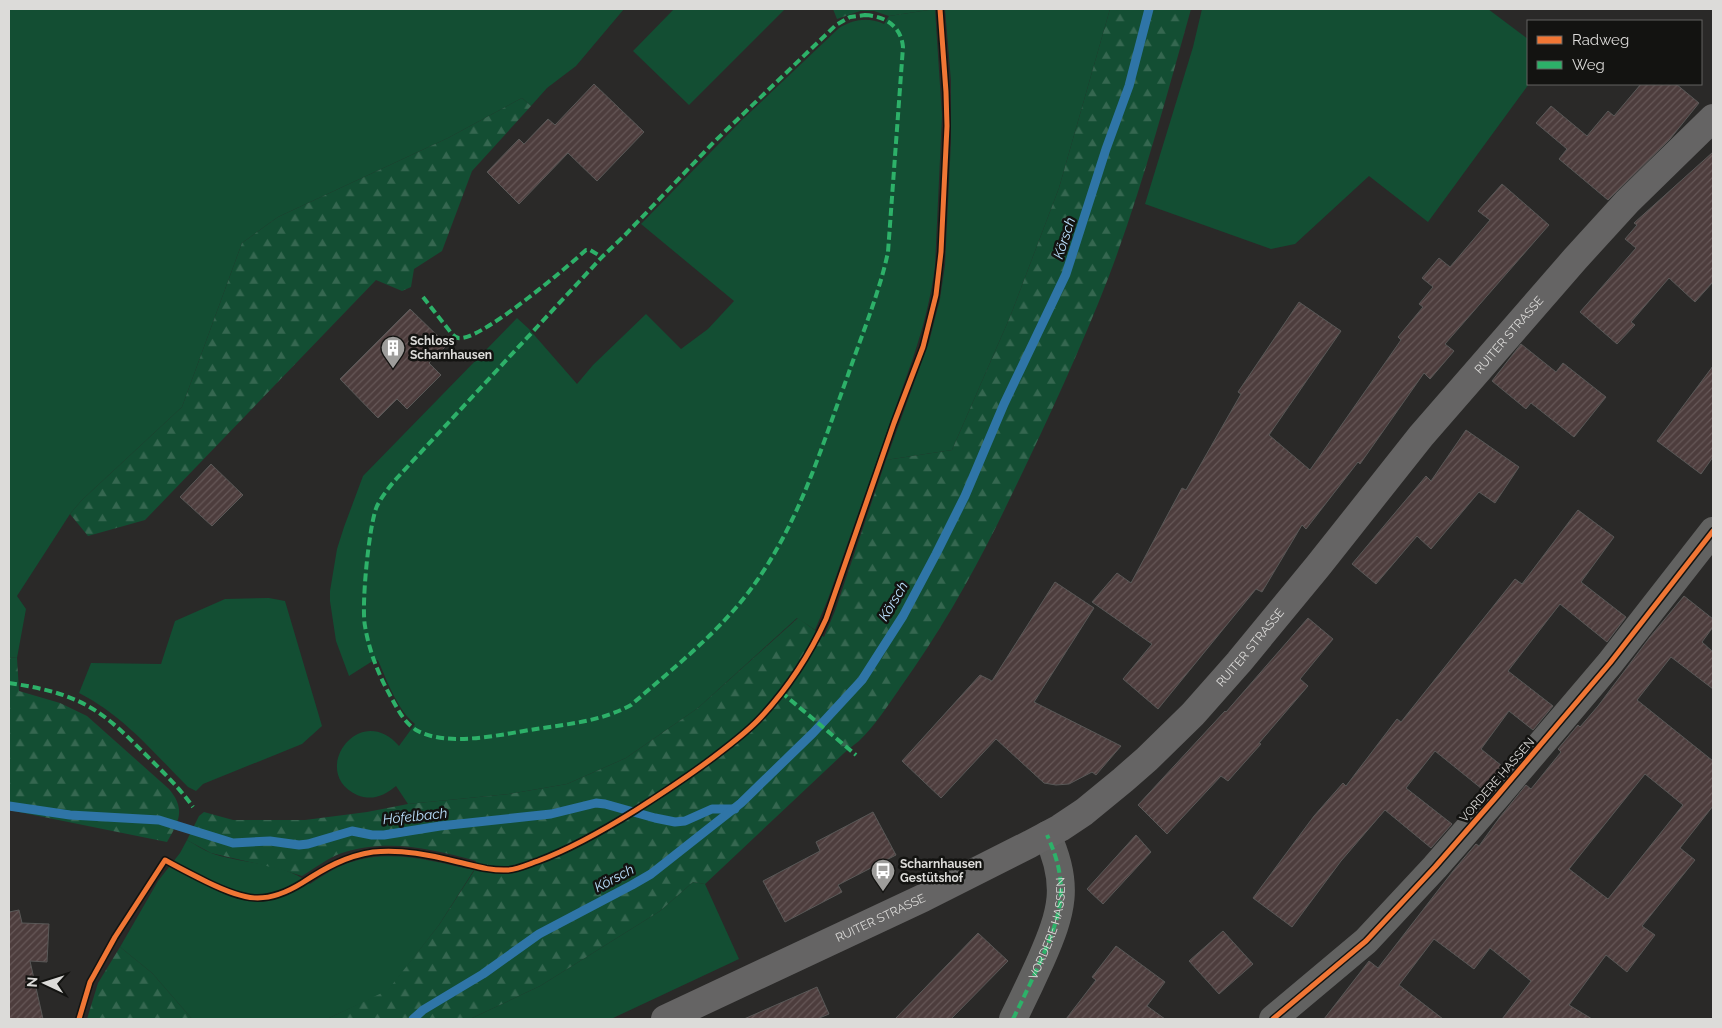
<svg xmlns="http://www.w3.org/2000/svg" width="1722" height="1028" viewBox="0 0 1722 1028" font-family="Raleway,sans-serif">
<defs>
<pattern id="forest-firs" width="22" height="20" patternUnits="userSpaceOnUse" patternTransform="scale(1.25)"><rect width="22" height="20" fill="#134e33"/><path d="M5 1l3.5 6h-7zM16 11l3.5 6h-7z" fill="#356750"/></pattern>
<pattern id="building-hatch" width="6" height="6" patternUnits="userSpaceOnUse" patternTransform="scale(1.25)"><rect width="6" height="6" fill="#4d3d3d"/><path d="M-1 1l2-2M0 6l6-6M5 7l2-2" fill="none" stroke="#665858"/></pattern>
</defs>
<rect width="100%" height="100%" fill="#2a2928"/>
<!-- green -->
<g fill="#134e33">
<polygon points="9,9 624,9 576,66 547,88 531,106 522,98 448,138 278,217 242,243 182,407 82,500 70,514 17,596 26,609 17,658 9,657"/>
<polygon points="674,9 785,9 689,105 633,51"/>
<path d="M 935,9 L 942,116 L 935,266 C 931,298 923,328 913,358 L 828,599 L 815,630 L 797,618 L 698,708 L 626,758 L 567,784 L 509,794 L 408,804 L 396,786 C 384,796 372,801 357,795 C 308,773 359,700 399,746 L 415,724 C 398,711 386,679 378,660 L 371,662 L 349,676 L 336,641 L 330,601 L 330,591 L 337,549 L 344,527 L 363,476 L 517,318 L 529,329 L 577,384 L 593,365 L 646,314 L 681,349 L 708,329 L 734,301 L 641,224 L 742,120 L 839,28 C 854,19 868,17 884,24 L 889,16 Z"/>
<polygon points="945,9 1110,9 1059,188 1010,317 952,450 886,460 929,342 940,299 945,265 951,142 951,81"/>
<polygon points="1202,9 1488,9 1528,39 1529,84 1428,222 1369,176 1295,244 1271,249 1145,204 1193,47"/>
<path d="M 269,598 L 285,601 L 322,726 L 302,744 L 203,784 L 196,791 L 188,787 C 153,752 124,716 79,693 L 91,663 L 161,664 L 175,621 L 225,599 Z"/>
<path d="M 187,840 C 195,844 203,850 211,853 C 241,864 285,862 310,884 C 322,876 334,868 348,863 C 389,848 433,861 474,870 L 439,925 L 388,991 L 327,1019 L 192,1019 L 152,973 L 120,947 L 158,881 L 180,853 Z"/>
<polygon points="693,882 705,884 739,959 611,1019 470,1019 540,986 660,911"/>
</g>
<!-- forest -->
<g fill="url(#forest-firs)">
<polygon points="833,9 935,9 889,16 874,11 860,11 837,19"/>
<path d="M 1110,9 L 1191,9 C 1166,98 1142,189 1109,276 C 1076,361 1038,441 998,523 C 969,581 938,635 900,688 C 889,704 874,727 859,741 C 854,745 848,749 843,754 L 705,884 L 693,882 L 660,911 L 540,986 L 470,1019 L 327,1019 L 388,990 L 439,925 L 474,871 L 476,861 C 433,849 386,838 342,853 C 328,858 315,868 302,876 L 279,869 L 211,853 L 187,840 L 199,816 L 204,812 L 233,820 L 305,820 L 367,812 L 408,804 L 509,794 L 567,784 L 626,758 L 698,708 L 798,618 L 824,637 L 835,611 L 886,460 L 952,450 L 1010,317 L 1059,188 Z"/>
<polygon points="522,98 531,106 472,171 442,251 414,269 411,287 402,291 376,280 145,520 88,536 70,514 82,500 182,407 242,243 278,217 448,138"/>
<path d="M 9,657 L 17,658 L 19,691 L 60,703 L 87,716 L 169,789 C 186,809 179,822 167,842 L 9,810 Z"/>
<polygon points="120,947 152,973 192,1019 87,1019 98,983"/>
</g>
<g fill="none" stroke-linecap="round" stroke-linejoin="round">
<!-- stream -->
<g stroke="#2f75a7" stroke-width="9">
<polyline points="9,806 70,815 159,820 233,843 270,841 299,845 308,844 352,831 372,835 384,835 440,826 551,814 596,803 605,804 655,818 675,822 685,821 712,809 735,809"/>
<polyline points="413,1019 423,1010 483,974 539,934 632,885 651,874 741,803 813,733 862,680 903,616 936,554 965,496 1004,404 1066,274 1106,149 1129,86 1149,9"/>
</g>
</g>
<!-- building -->
<g fill="url(#building-hatch)" stroke="#595857" fill-rule="evenodd">
<polygon points="594,84 644,132 597,181 568,153 519,204 487,172 519,139 524,144 548,119 555,125"/>
<polygon points="1641,84 1676,84 1699,103 1670,139 1608,200 1559,159 1567,149 1536,123 1551,106 1587,136 1608,111 1614,116"/>
<polygon points="1713,152 1713,282 1695,302 1669,278 1631,322 1635,325 1617,344 1580,312 1636,248 1625,239 1637,225 1634,223"/>
<polygon points="1502,184 1549,225 1445,344 1454,351 1430,379 1424,373 1360,464 1358,462 1306,529 1302,525 1262,592 1256,589 1158,709 1123,679 1152,644 1092,602 1117,573 1131,583 1182,488 1186,490 1241,394 1238,392 1299,302 1341,331 1269,435 1310,470 1401,340 1398,337 1423,307 1419,304 1433,287 1422,278 1439,258 1450,267 1490,220 1478,211"/>
<polygon points="410,309 447,345 429,363 441,375 407,409 397,399 378,418 340,379"/>
<polygon points="1521,344 1556,372 1563,363 1606,397 1574,437 1531,403 1526,409 1492,381"/>
<polygon points="1713,366 1713,457 1701,474 1657,441"/>
<polygon points="1466,430 1519,467 1495,503 1479,492 1431,549 1417,536 1376,584 1352,564 1426,476 1431,481"/>
<polygon points="211,464 243,495 212,526 180,497"/>
<polygon points="1578,510 1614,537 1581,582 1626,617 1607,642 1560,604 1508,671 1553,706 1533,730 1509,711 1481,749 1502,766 1482,789 1435,751 1406,788 1452,824 1431,848 1385,810 1341,861 1292,927 1253,898 1314,816 1343,783 1346,786 1397,719 1401,722 1515,579 1522,584"/>
<polygon points="1055,582 1094,608 1034,702 1121,746 1096,775 1092,772 1069,784 1056,785 1044,783 996,739 941,798 902,761 980,675 992,681"/>
<path d="M 1684,596 L 1713,619 L 1713,627 L 1702,642 L 1713,652 L 1713,689 L 1671,657 L 1637,700 L 1713,761 L 1713,806 L 1680,848 L 1695,860 L 1642,926 L 1655,935 L 1627,972 L 1606,955 L 1569,1005 L 1592,1019 L 1502,1019 L 1531,981 L 1490,948 L 1474,969 L 1434,939 L 1399,985 L 1443,1019 L 1324,1019 L 1369,961 L 1378,968 L 1453,871 L 1476,844 L 1479,846 L 1500,817 L 1526,785 L 1531,789 L 1561,752 L 1558,749 L 1578,725 L 1580,727 L 1598,706 L 1650,637 ZM 1645,774 L 1683,805 L 1608,899 L 1569,869 Z"/>
<polygon points="1308,618 1333,639 1300,679 1308,686 1259,743 1261,744 1228,781 1221,776 1167,834 1138,805 1225,711 1226,712"/>
<polygon points="873,812 896,855 838,885 842,892 785,922 763,881 820,851 816,842"/>
<polygon points="1136,835 1151,852 1103,904 1087,889"/>
<polygon points="19,910 22,923 49,924 47,962 30,961 43,1019 9,1019 9,912"/>
<polygon points="1223,931 1253,964 1219,994 1189,961"/>
<polygon points="978,933 1008,961 951,1019 895,1019"/>
<polygon points="1116,946 1165,982 1147,1006 1165,1019 1066,1019 1096,980 1092,977"/>
<polygon points="817,987 829,1014 817,1019 744,1019"/>
</g>
<g fill="none" stroke-linecap="round" stroke-linejoin="round">
<!-- street -->
<g stroke="#626261" stroke-width="28">
<path id="s1" d="M 1013,1019 C 1023,999 1032,980 1041,960 C 1062,912 1070,885 1047,835"/>
<polyline points="1273,1019 1366,941 1435,867 1497,796 1610,663 1713,531"/>
</g>
<!-- secondary -->
<path stroke="#656464" stroke-width="28" id="s2" d="M 665,1019 L 923,898 L 1030,844 L 1060,828 L 1084,812 L 1123,780 L 1147,759 L 1193,714 L 1239,662 L 1318,566 L 1421,436 L 1575,259 L 1627,202 L 1713,118"/>
<!-- quiet -->
<g stroke="#2db169" stroke-width="4" stroke-dasharray="8 4" stroke-linecap="butt">
<path d="M 865,15 C 885,16 901,26 903,47 L 888,252 C 880,291 861,337 848,375 C 819,454 797,531 744,598 C 712,638 670,671 631,705 C 602,721 569,724 536,729 C 503,734 447,748 416,730 C 404,722 398,710 391,697 C 379,676 369,651 365,626 C 361,606 369,524 377,506 C 382,496 390,486 397,478 L 602,257 L 625,235 L 715,141 L 836,25 L 850,17 Z"/>
<path d="M 423,297 L 452,334 C 455,337 457,339 462,338 C 487,335 565,269 586,250 L 590,250 L 602,257"/>
<path d="M 9,683 C 35,687 62,692 86,705 C 107,716 125,734 142,751 C 160,769 178,786 193,807"/>
<polyline points="781,692 856,755"/>
<path d="M 1013,1019 C 1023,999 1032,980 1041,960 C 1062,912 1070,885 1047,835"/>
</g>
<defs>
<g id="cycleway">
<path d="M 79,1019 L 90,982 L 94,975 L 115,937 L 165,860 C 179,868 193,875 207,882 C 244,900 265,906 302,883 C 325,868 346,856 373,852 C 402,849 430,855 458,862 C 475,866 491,871 508,870 C 519,869 529,864 538,861 C 573,848 604,830 636,810 C 666,791 695,772 723,750 C 736,740 750,729 761,717 C 788,688 810,654 826,619 L 894,423 L 923,347 L 936,295 L 941,252 L 947,126 L 946,92 L 940,9"/>
<polyline points="1273,1019 1366,941 1435,867 1497,796 1610,663 1713,531"/>
</g>
</defs>
<!-- cycleway casing -->
<use href="#cycleway" stroke="#131311" stroke-width="8"/>
<!-- cycleway -->
<use href="#cycleway" stroke="#f07635" stroke-width="5"/>
</g>
<!-- icons -->
<defs>
<symbol id="building-pin" viewBox="-11 -11 22 30"><path d="M0 17L-7.5 6A9.5 9.5 0 1 1 7.5 6Z" fill="#9e9d9b" stroke="#131311"/><path d="M-4-6H4V6H1V3H-1V6H-4ZM-2.5-4.3h1.7v1.8h-1.7ZM.8-4.3h1.7v1.8H.8ZM-2.5-1h1.7V.8h-1.7ZM.8-1h1.7V.8H.8Z" fill="#fff"/></symbol>
<symbol id="bus-pin" viewBox="-11 -11 22 30"><path d="M0 17L-7.5 6A9.5 9.5 0 1 1 7.5 6Z" fill="#9e9d9b" stroke="#131311"/><path d="M-5-6H5V4H4V6H2V4H-2V6H-4V4H-5ZM-3.5-4V0h7V-4ZM-3.5 1.2v1.5H-2V1.2ZM2 1.2v1.5H3.5V1.2Z" fill="#fff"/></symbol>
</defs>
<g fill-rule="evenodd">
<use href="#building-pin" x="379" y="334" width="28" height="38"/>
<use href="#bus-pin" x="869" y="857" width="28" height="38"/>
</g>
<g text-anchor="middle" dominant-baseline="central" stroke-width="5" stroke-linejoin="round" paint-order="stroke">
<!-- street labels -->
<g font-size="12" fill="#dcdbd9" stroke="#131311">
<text stroke="none"><textPath href="#s2" startOffset="1108">RUITER STRASSE</textPath></text>
<text stroke="none"><textPath href="#s2" startOffset="702">RUITER STRASSE</textPath></text>
<text transform="translate(1497 780) rotate(-49)">VORDERE HASSEN</text>
<text stroke="none"><textPath href="#s2" startOffset="238">RUITER STRASSE</textPath></text>
<text stroke="none"><textPath href="#s1" startOffset="98">VORDERE HASSEN</textPath></text>
</g>
<!-- poi labels -->
<g font-size="12" font-weight="bold" fill="#dcdbd9" stroke="#131311" text-anchor="start">
<text x="410" y="341">Schloss<tspan x="410" dy="14">Scharnhausen</tspan></text>
<text x="900" y="864">Scharnhausen<tspan x="900" dy="14">Gestütshof</tspan></text>
</g>
<!-- water labels -->
<g font-size="14" font-style="italic" fill="#bbe0fe" stroke="#131311">
<text transform="translate(1064 238) rotate(-72)">Körsch</text>
<text transform="translate(893 601) rotate(-59)">Körsch</text>
<text transform="translate(415 816) rotate(-6)">Höfelbach</text>
<text transform="translate(614 878) rotate(-28)">Körsch</text>
</g>
</g>
<!-- border -->
<rect width="1722" height="1028" fill="none" stroke="#dcdbd9" stroke-width="20"/>
<!-- legend -->
<rect x="1527" y="20" width="175" height="65" fill="#131311" stroke="#636361"/>
<rect x="1537" y="36" width="25" height="8" fill="#f07635" stroke="#636361"/>
<text x="1572" y="45" font-size="15" fill="#dcdbd9">Radweg</text>
<rect x="1537" y="61" width="25" height="8" fill="#2db169" stroke="#636361"/>
<text x="1572" y="70" font-size="15" fill="#dcdbd9">Weg</text>
<!-- north arrow -->
<g transform="translate(45 983) rotate(274)" stroke="#131311" stroke-width="4" paint-order="stroke">
<path d="M0-4L9 19L0 12L-9 19Z" fill="#dcdbd9"/>
<text y="-8" font-size="14" font-weight="bold" text-anchor="middle" fill="#dcdbd9">N</text>
</g>
</svg>
